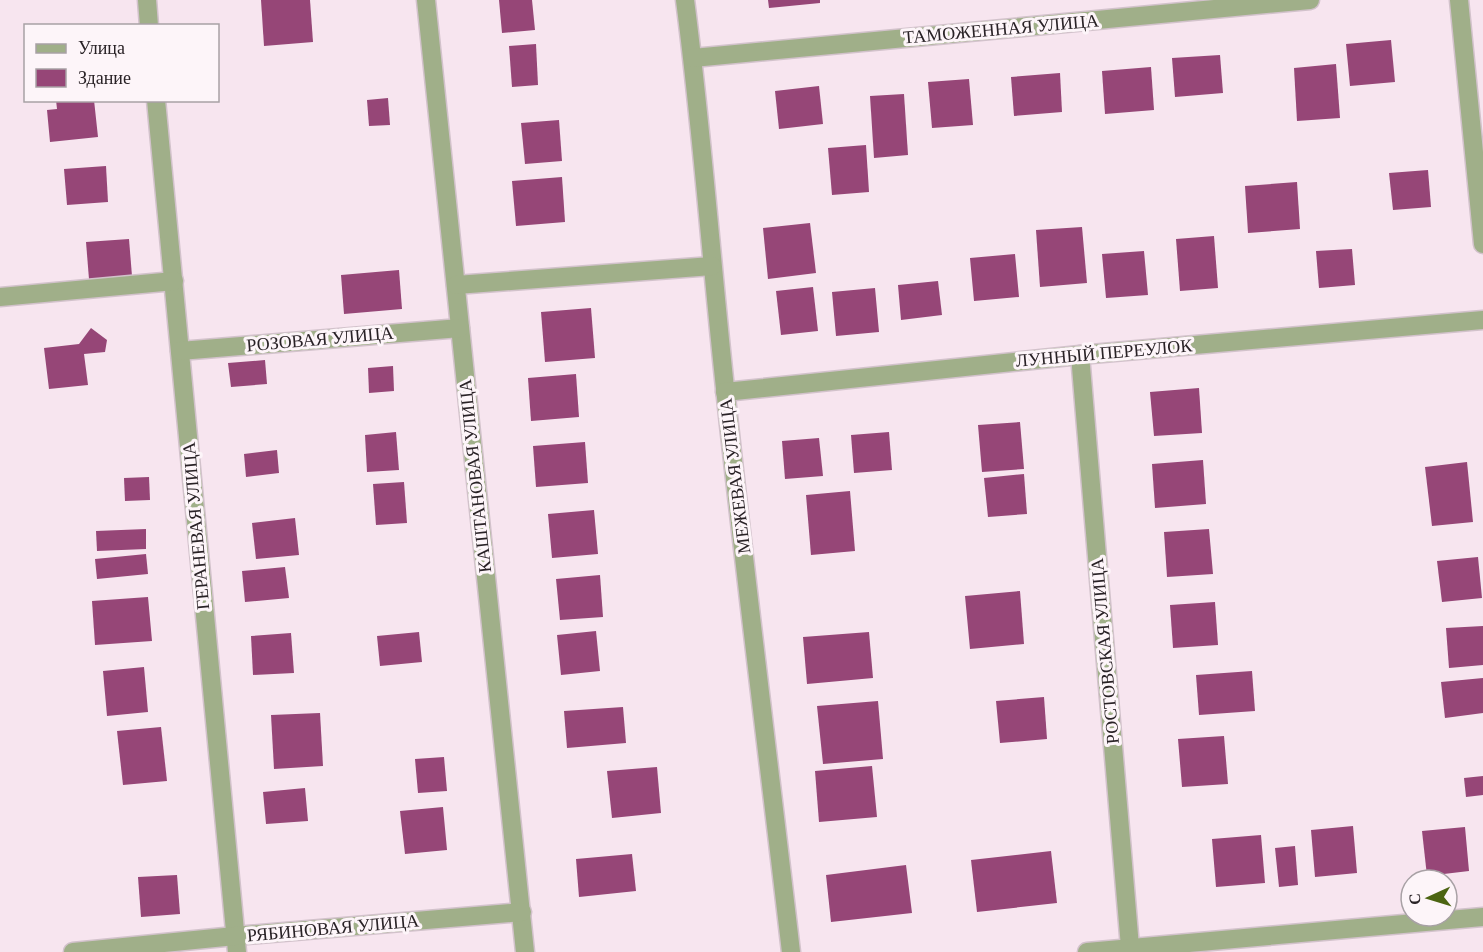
<svg xmlns="http://www.w3.org/2000/svg" width="1483" height="952" viewBox="0 0 1483 952" font-family="Georgia,serif">
<rect width="100%" height="100%" fill="#f7e5ef"/>
<!-- building -->
<g fill="#964677">
<polygon points="261,0 310,0 313,42 264,46"/>
<polygon points="499,0 532,0 535,30 502,33"/>
<polygon points="768,0 820,0 820,3 769,8"/>
<polygon points="1391,40 1395,82 1350,86 1346,44"/>
<polygon points="536,44 538,85 512,87 509,46"/>
<polygon points="1220,55 1223,93 1175,97 1172,58"/>
<polygon points="1336,64 1340,118 1297,121 1294,68"/>
<polygon points="1151,67 1154,110 1105,114 1102,71"/>
<polygon points="1060,73 1062,112 1014,116 1011,77"/>
<polygon points="969,79 973,125 932,128 928,82"/>
<polygon points="819,86 823,124 779,129 775,91"/>
<polygon points="904,94 908,155 874,158 870,96"/>
<polygon points="388,98 390,125 369,126 367,100"/>
<polygon points="56,100 94,100 98,137 50,142 47,110 57,109"/>
<polygon points="559,120 562,161 525,164 521,123"/>
<polygon points="866,145 869,192 832,195 828,148"/>
<polygon points="106,166 108,202 67,205 64,169"/>
<polygon points="1428,170 1431,207 1393,210 1389,173"/>
<polygon points="562,177 565,222 516,226 512,181"/>
<polygon points="1297,182 1300,229 1248,233 1245,186"/>
<polygon points="810,223 816,273 768,279 763,228"/>
<polygon points="1082,227 1087,283 1040,287 1036,230"/>
<polygon points="1214,236 1218,288 1180,291 1176,239"/>
<polygon points="129,239 132,276 89,279 86,242"/>
<polygon points="1352,249 1355,285 1319,288 1316,251"/>
<polygon points="1144,251 1148,295 1106,298 1102,254"/>
<polygon points="1015,254 1019,297 974,301 970,258"/>
<polygon points="399,270 402,309 344,314 341,275"/>
<polygon points="938,281 942,315 901,320 898,285"/>
<polygon points="813,287 818,331 781,335 776,291"/>
<polygon points="875,288 879,332 836,336 832,292"/>
<polygon points="591,308 595,358 545,362 541,312"/>
<polygon points="91,328 107,340 105,352 84,354 88,385 49,389 44,348 79,344"/>
<polygon points="265,360 267,384 231,387 228,363"/>
<polygon points="393,366 394,391 369,393 368,368"/>
<polygon points="576,374 579,417 531,421 528,378"/>
<polygon points="1199,388 1202,433 1154,436 1150,392"/>
<polygon points="1020,422 1024,469 982,472 978,425"/>
<polygon points="396,432 399,470 367,472 365,435"/>
<polygon points="889,432 892,470 854,473 851,435"/>
<polygon points="819,438 823,476 785,479 782,441"/>
<polygon points="585,442 588,483 536,487 533,446"/>
<polygon points="277,450 279,473 246,477 244,454"/>
<polygon points="1203,460 1206,504 1155,508 1152,464"/>
<polygon points="1467,462 1473,522 1432,526 1425,467"/>
<polygon points="1024,474 1027,514 988,517 984,478"/>
<polygon points="149,477 150,500 125,501 124,478"/>
<polygon points="404,482 407,523 376,525 373,484"/>
<polygon points="850,491 855,551 811,555 806,495"/>
<polygon points="594,510 598,554 552,558 548,514"/>
<polygon points="295,518 299,555 256,559 252,523"/>
<polygon points="146,529 146,549 97,551 96,531"/>
<polygon points="1209,529 1213,574 1167,577 1164,532"/>
<polygon points="146,554 148,574 97,579 95,559"/>
<polygon points="1478,557 1482,598 1442,602 1437,561"/>
<polygon points="285,567 289,598 245,602 242,571"/>
<polygon points="600,575 603,617 560,620 556,579"/>
<polygon points="1020,591 1024,644 970,649 965,596"/>
<polygon points="148,597 152,641 95,645 92,601"/>
<polygon points="1215,602 1218,645 1173,648 1170,605"/>
<polygon points="1483,626 1483,665 1449,668 1446,628"/>
<polygon points="596,631 600,671 561,675 557,635"/>
<polygon points="419,632 422,662 380,666 377,636"/>
<polygon points="869,632 873,678 807,684 803,637"/>
<polygon points="291,633 294,673 253,675 251,636"/>
<polygon points="144,667 148,712 107,716 103,671"/>
<polygon points="1252,671 1255,711 1199,715 1196,675"/>
<polygon points="1483,678 1483,713 1445,718 1441,682"/>
<polygon points="1044,697 1047,739 1000,743 996,701"/>
<polygon points="878,701 883,759 823,764 817,706"/>
<polygon points="623,707 626,743 567,748 564,711"/>
<polygon points="320,713 323,766 274,769 271,715"/>
<polygon points="161,727 167,781 123,785 117,731"/>
<polygon points="1224,736 1228,784 1182,787 1178,739"/>
<polygon points="444,757 447,791 418,793 415,759"/>
<polygon points="872,766 877,817 819,822 815,771"/>
<polygon points="657,767 661,813 612,818 607,771"/>
<polygon points="1483,776 1483,795 1466,797 1464,778"/>
<polygon points="305,788 308,821 266,824 263,792"/>
<polygon points="443,807 447,850 405,854 400,811"/>
<polygon points="1353,826 1357,873 1315,877 1311,830"/>
<polygon points="1465,827 1469,871 1427,876 1422,831"/>
<polygon points="1261,835 1265,883 1216,887 1212,839"/>
<polygon points="1295,846 1298,885 1279,887 1275,848"/>
<polygon points="1051,851 1057,903 977,912 971,860"/>
<polygon points="632,854 636,891 579,897 576,859"/>
<polygon points="906,865 912,913 831,922 826,875"/>
<polygon points="177,875 180,914 141,917 138,877"/>
</g>
<g fill="none" stroke-linecap="round" stroke-linejoin="round">
<defs>
<g id="minor">
<polyline points="147,0 149,26"/>
<polyline points="426,0 525,952"/>
<path d="M 685,0 C 702,129 711,259 725,388 C 745,576 769,764 791,952"/>
<polyline points="1459,0 1483,244"/>
<polyline points="693,58 1310,0"/>
<polyline points="156,100 237,952"/>
<polyline points="456,285 712,266"/>
<polyline points="0,297 174,281"/>
<polyline points="180,351 460,328"/>
<polyline points="1080,355 1130,947"/>
<polyline points="725,392 1080,355 1483,320"/>
<polyline points="73,952 235,936 522,912"/>
<polyline points="1087,952 1483,917"/>
</g>
</defs>
<!-- minor casing -->
<use href="#minor" stroke="#d2c2cb" stroke-width="21"/>
<!-- minor -->
<use href="#minor" stroke="#a0af89" stroke-width="18"/>
</g>
<g text-anchor="middle" dominant-baseline="central" stroke-width="6" stroke-linejoin="round" paint-order="stroke">
<!-- street labels -->
<g font-size="18" fill="#292226" stroke="#fdf5f9">
<text transform="translate(1001 29) rotate(-5)">ТАМОЖЕННАЯ УЛИЦА</text>
<text transform="translate(320 339) rotate(-5)">РОЗОВАЯ УЛИЦА</text>
<text transform="translate(1104 353) rotate(-5)">ЛУННЫЙ ПЕРЕУЛОК</text>
<text transform="translate(475 476) rotate(-96)">КАШТАНОВАЯ УЛИЦА</text>
<text transform="translate(735 476) rotate(-97)">МЕЖЕВАЯ УЛИЦА</text>
<text transform="translate(196 526) rotate(-95)">ГЕРАНЕВАЯ УЛИЦА</text>
<text transform="translate(1105 651) rotate(-95)">РОСТОВСКАЯ УЛИЦА</text>
<text transform="translate(333 928) rotate(-5)">РЯБИНОВАЯ УЛИЦА</text>
</g>
</g>
<!-- legend -->
<rect x="24" y="24" width="195" height="78" fill="#fdf5f9" stroke="#a8a1a5" stroke-width="1.5"/>
<rect x="36" y="44" width="30" height="9" fill="#a0af89" stroke="#a8a1a5" stroke-width="1.5"/>
<text x="78" y="54" font-size="18" fill="#292226">Улица</text>
<rect x="36" y="69" width="30" height="18" fill="#964677" stroke="#a8a1a5" stroke-width="1.5"/>
<text x="78" y="84" font-size="18" fill="#292226">Здание</text>
<!-- north arrow -->
<g transform="translate(1429 898) rotate(266)"><circle r="28" fill="#fdf5f9" stroke="#a8a1a5" stroke-width="1.5"/>
<path d="M0-4.5L10 22L0 15L-10 22Z" fill="#4c6412"/>
<text y="-9" font-size="16" font-weight="bold" text-anchor="middle" fill="#292226">С</text>
</g>
</svg>
